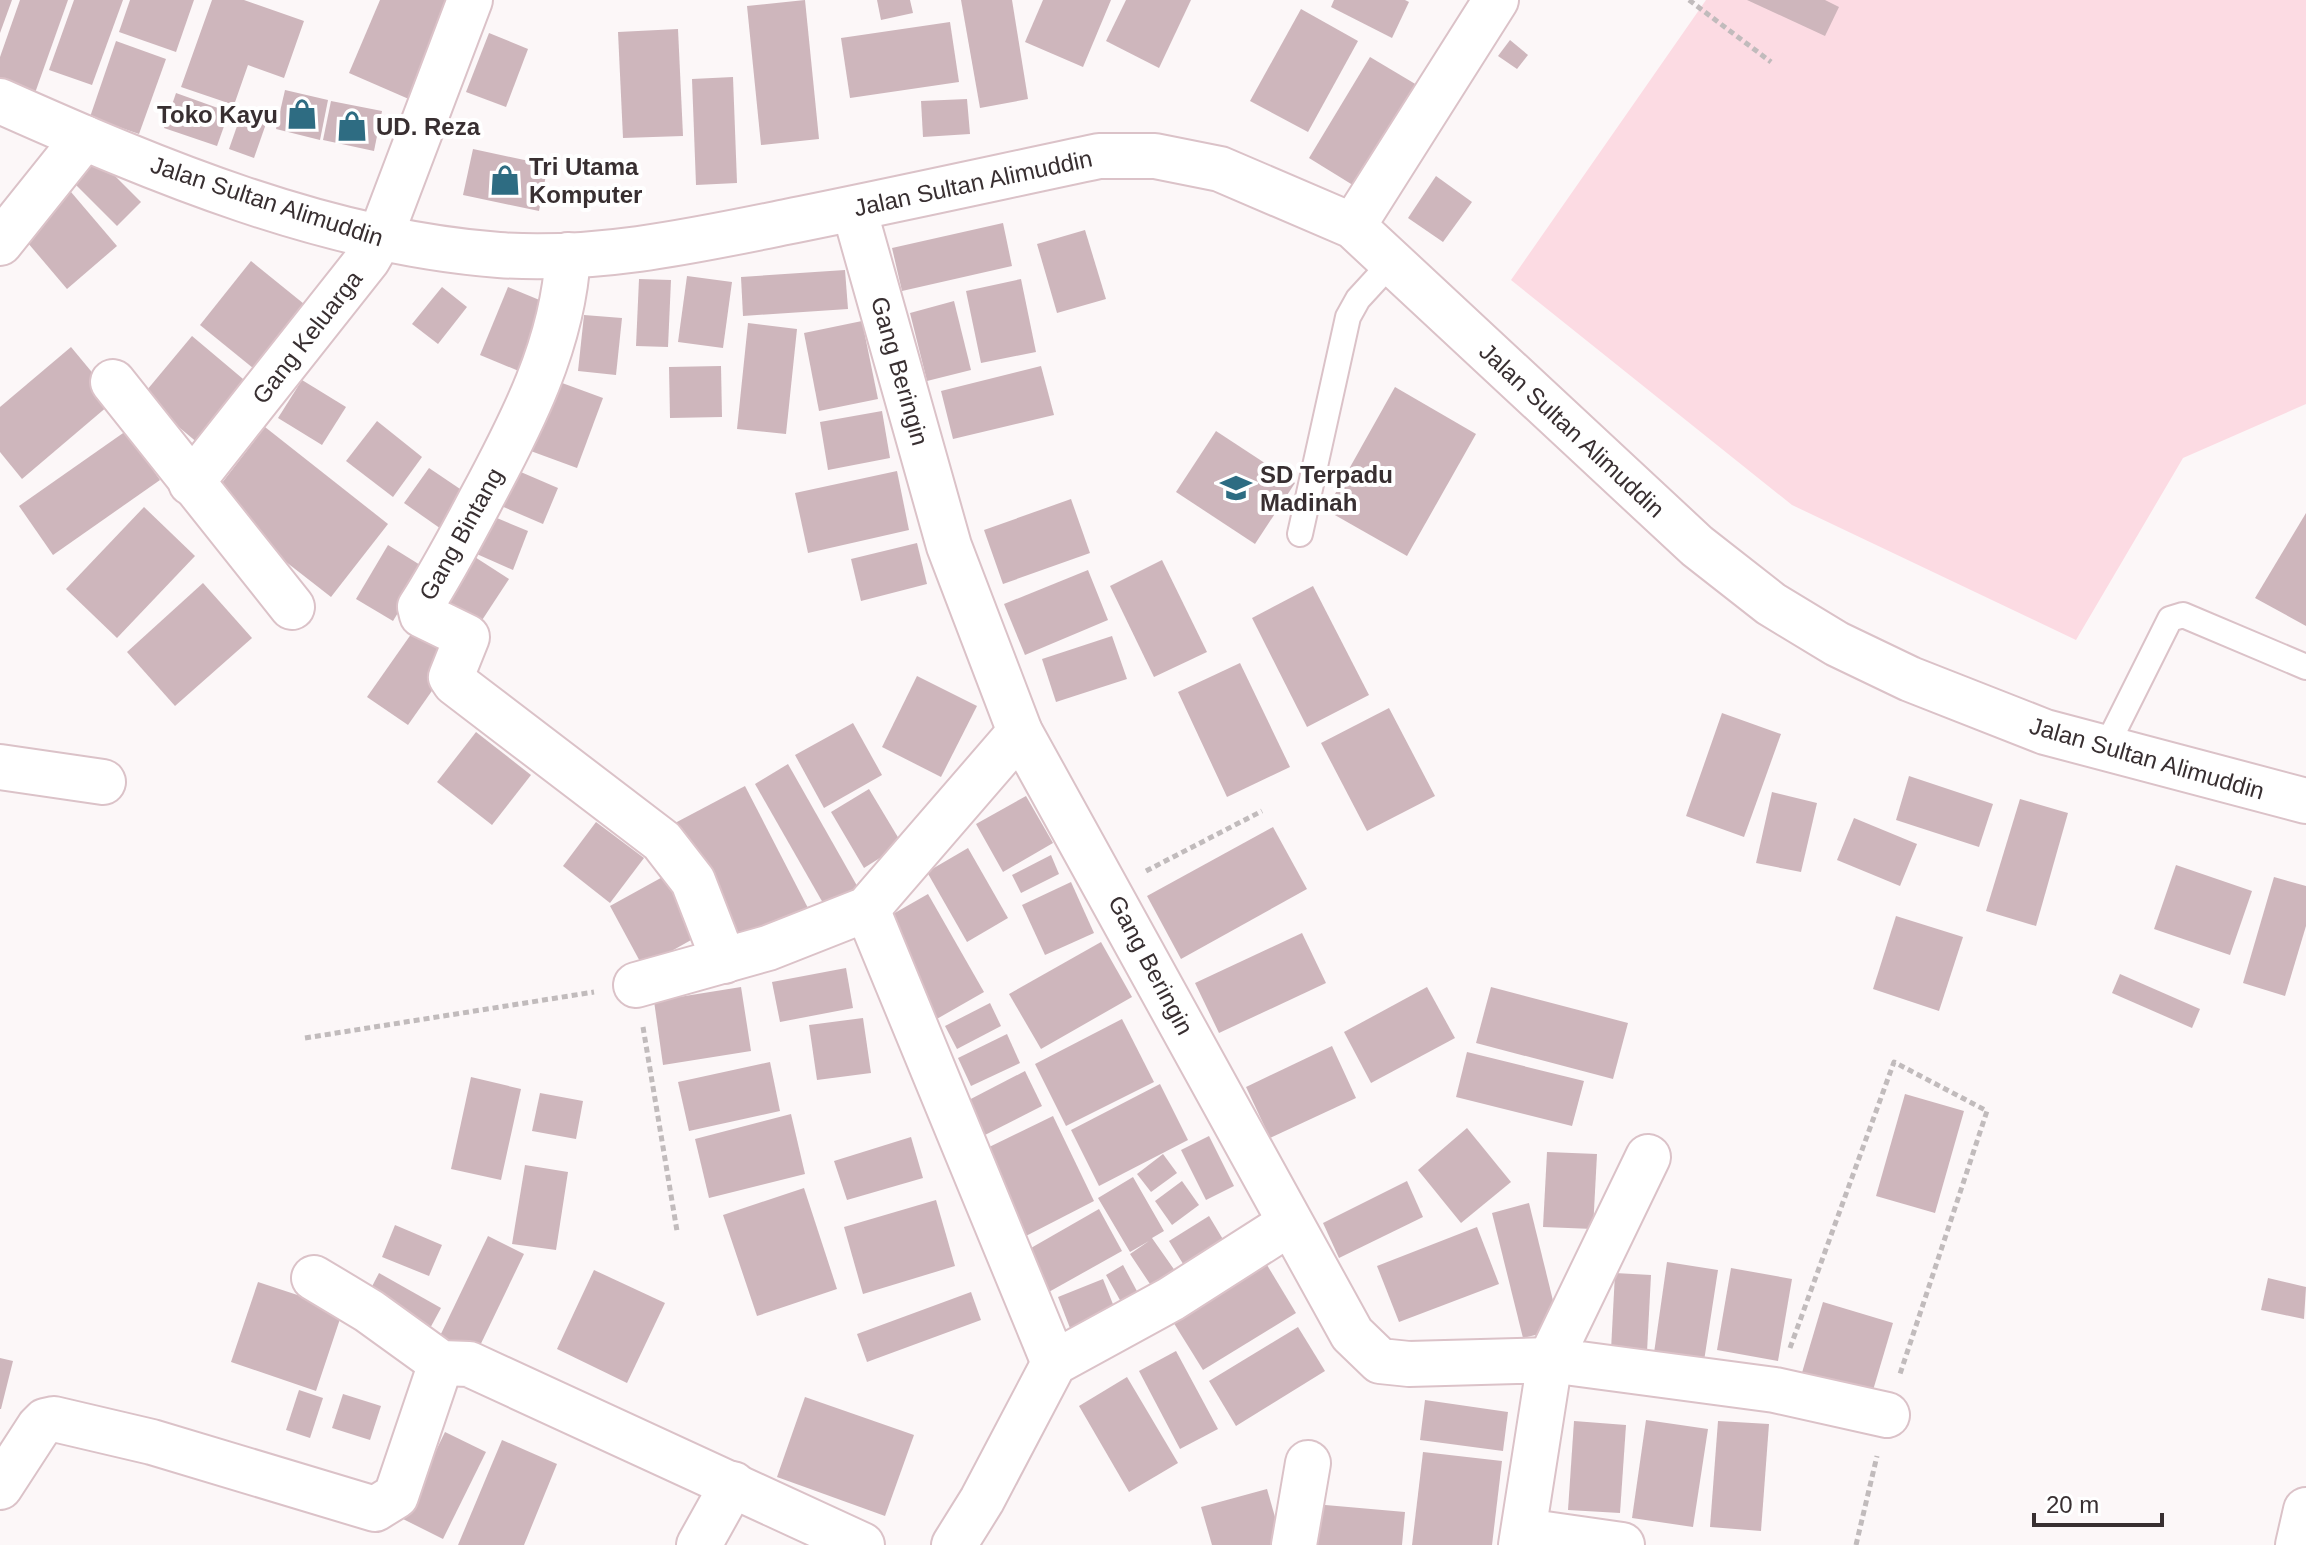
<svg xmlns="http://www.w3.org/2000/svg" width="2306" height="1545" viewBox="0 0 2306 1545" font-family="Helvetica,sans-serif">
<rect width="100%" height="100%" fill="#fcf7f8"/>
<!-- green -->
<polygon fill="#fcdbe3" points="1706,0 2306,0 2306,404 2183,458 2076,640 1792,505 1511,280"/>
<!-- building -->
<g fill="#ceb6bc">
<polygon points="0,0 12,0 0,33"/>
<polygon points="20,0 68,0 35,93 0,81 0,57"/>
<polygon points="74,0 123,0 92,85 49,70"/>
<polygon points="130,0 194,0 176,52 119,32"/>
<polygon points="212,0 244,0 304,21 284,78 248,65 234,105 181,87"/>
<polygon points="380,0 454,0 411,100 349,73"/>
<polygon points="805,0 819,139 761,145 747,6"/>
<polygon points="877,0 910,0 913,13 881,20"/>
<polygon points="961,0 1012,0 1028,99 980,108"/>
<polygon points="1043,0 1111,0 1083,67 1025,42"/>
<polygon points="1126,0 1191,0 1159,68 1106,41"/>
<polygon points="1334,0 1405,0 1409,2 1392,38 1331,7"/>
<polygon points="1747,0 1825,0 1839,7 1825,36"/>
<polygon points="1301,9 1358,41 1308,132 1250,101"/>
<polygon points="950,22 959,82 850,98 841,38"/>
<polygon points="678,29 683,136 623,138 618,32"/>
<polygon points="489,33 528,49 506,107 466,92"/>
<polygon points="1510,40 1528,55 1517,69 1498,56"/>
<polygon points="116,41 166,59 139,134 90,117"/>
<polygon points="1370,57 1417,85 1356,187 1309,158"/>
<polygon points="733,77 737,183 696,185 692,79"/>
<polygon points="285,90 328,100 320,140 276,129"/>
<polygon points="176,93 229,112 217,146 164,128"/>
<polygon points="967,99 970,134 923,137 921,101"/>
<polygon points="331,101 382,111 374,151 323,140"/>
<polygon points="243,109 268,118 254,158 229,149"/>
<polygon points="473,149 548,165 539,211 463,195"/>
<polygon points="95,156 141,202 117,226 71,180"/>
<polygon points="1436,176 1472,202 1443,242 1408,218"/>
<polygon points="71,192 117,246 67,289 22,236"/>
<polygon points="1003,223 1012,266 902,291 892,248"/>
<polygon points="1085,230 1106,299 1057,313 1037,244"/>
<polygon points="251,261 309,308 258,372 200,325"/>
<polygon points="845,270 848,309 743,316 741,277"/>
<polygon points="687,276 732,282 723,348 678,342"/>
<polygon points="639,279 671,280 668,347 636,346"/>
<polygon points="1021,279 1036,352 981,363 966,291"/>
<polygon points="442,287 467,307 438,344 412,324"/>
<polygon points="508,287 554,306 526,374 480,355"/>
<polygon points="954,301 971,370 927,381 910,313"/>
<polygon points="584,315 622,318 616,375 578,371"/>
<polygon points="862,321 878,399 819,411 804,333"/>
<polygon points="748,323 797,329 786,434 737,429"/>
<polygon points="192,336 249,384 199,444 142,396"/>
<polygon points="71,347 115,400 22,479 0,452 0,407"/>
<polygon points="721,366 722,417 670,418 669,367"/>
<polygon points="1041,366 1054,415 953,439 941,391"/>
<polygon points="302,380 346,407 322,445 278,418"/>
<polygon points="554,380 603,398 577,468 528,450"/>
<polygon points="1395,387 1476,434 1407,556 1326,510"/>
<polygon points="882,411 890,458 828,470 820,422"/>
<polygon points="377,421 422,457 393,497 346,461"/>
<polygon points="265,427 388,524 331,597 208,501"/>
<polygon points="126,431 160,480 53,555 19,506"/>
<polygon points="1216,431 1295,483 1255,544 1176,492"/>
<polygon points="507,466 558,488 543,524 492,502"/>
<polygon points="429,468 469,495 444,531 404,503"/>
<polygon points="897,471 909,530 808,553 795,493"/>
<polygon points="1071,499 1090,553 1003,584 984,530"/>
<polygon points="144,507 195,556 117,638 66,589"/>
<polygon points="485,513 528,531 513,570 470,551"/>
<polygon points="2306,513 2306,626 2255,598"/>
<polygon points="917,543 927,584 861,601 851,559"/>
<polygon points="388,545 425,568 393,621 356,599"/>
<polygon points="464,550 509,579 471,637 426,607"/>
<polygon points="1162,560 1207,652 1154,677 1110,586"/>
<polygon points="1088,570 1108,620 1025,655 1004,604"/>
<polygon points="203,583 252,638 175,706 127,652"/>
<polygon points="1313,586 1369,695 1307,727 1252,618"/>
<polygon points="414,630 455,658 408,725 367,697"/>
<polygon points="1112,636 1127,679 1056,702 1042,659"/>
<polygon points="1240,663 1290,767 1227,797 1178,692"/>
<polygon points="917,676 977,706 941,777 882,747"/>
<polygon points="1389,708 1435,796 1367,831 1321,743"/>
<polygon points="1722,713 1781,734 1744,837 1686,816"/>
<polygon points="853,723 882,775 824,808 795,755"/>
<polygon points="476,732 531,775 492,825 437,782"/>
<polygon points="788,764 860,891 827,910 755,784"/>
<polygon points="1909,776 1993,804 1979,847 1896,820"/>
<polygon points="745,786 809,910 740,947 675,823"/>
<polygon points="869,789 902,844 864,868 831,812"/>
<polygon points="1772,792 1817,803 1801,872 1756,863"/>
<polygon points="1026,796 1053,843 1003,872 976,824"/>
<polygon points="2020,799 2068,813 2036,926 1986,911"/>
<polygon points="1854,818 1917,844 1900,886 1837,860"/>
<polygon points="596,822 644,858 610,903 563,866"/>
<polygon points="1273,827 1307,889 1181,959 1147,896"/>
<polygon points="968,848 1008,918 967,942 927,872"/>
<polygon points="1051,855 1059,874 1021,893 1012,875"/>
<polygon points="2176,865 2252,891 2230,955 2154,929"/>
<polygon points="668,874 700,935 643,967 610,906"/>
<polygon points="2274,877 2306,886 2306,926 2285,996 2243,983"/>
<polygon points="1071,882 1094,933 1045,955 1022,905"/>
<polygon points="928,894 984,992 935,1020 879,922"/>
<polygon points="1896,916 1963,937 1939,1011 1873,989"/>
<polygon points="1302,933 1326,983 1219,1033 1195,983"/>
<polygon points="1101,942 1132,997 1041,1049 1009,994"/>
<polygon points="846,968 853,1008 780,1022 772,982"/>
<polygon points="2120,974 2200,1009 2192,1028 2112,993"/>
<polygon points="741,987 751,1051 663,1065 654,1001"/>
<polygon points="1427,987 1455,1038 1371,1083 1344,1032"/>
<polygon points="1491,987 1628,1023 1613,1079 1476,1043"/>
<polygon points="990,1003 1001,1026 957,1049 945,1026"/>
<polygon points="863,1018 871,1073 817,1080 809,1025"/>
<polygon points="1122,1019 1154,1082 1066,1126 1035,1064"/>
<polygon points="1007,1034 1020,1063 971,1086 958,1058"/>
<polygon points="1332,1046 1356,1098 1270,1138 1246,1087"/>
<polygon points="1467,1052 1584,1081 1572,1126 1456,1097"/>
<polygon points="770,1062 780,1111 689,1131 678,1082"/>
<polygon points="1025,1071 1042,1106 983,1136 965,1102"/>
<polygon points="471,1077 521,1089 501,1180 451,1169"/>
<polygon points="1160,1084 1188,1140 1099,1186 1071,1130"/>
<polygon points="540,1093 583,1101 576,1139 532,1131"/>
<polygon points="1905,1094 1964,1111 1935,1213 1876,1196"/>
<polygon points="791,1114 805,1174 709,1198 695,1139"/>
<polygon points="1053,1116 1094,1201 1024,1237 981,1151"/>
<polygon points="1467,1128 1511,1182 1461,1223 1418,1170"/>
<polygon points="1209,1136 1234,1186 1206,1200 1181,1150"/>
<polygon points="911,1137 923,1178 847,1200 834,1161"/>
<polygon points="1547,1152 1597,1154 1593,1229 1543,1227"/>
<polygon points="1163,1154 1177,1173 1151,1192 1137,1174"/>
<polygon points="525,1165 568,1172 556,1250 512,1244"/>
<polygon points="1133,1177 1164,1231 1152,1238 1185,1285 1162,1302 1130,1254 1149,1241 1130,1252 1098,1198"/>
<polygon points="1182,1181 1199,1205 1172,1225 1155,1201"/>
<polygon points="1407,1181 1423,1217 1339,1258 1323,1223"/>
<polygon points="804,1188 837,1289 757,1316 723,1215"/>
<polygon points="936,1200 955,1266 863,1294 844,1227"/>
<polygon points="1529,1203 1560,1329 1523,1338 1492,1213"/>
<polygon points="1099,1209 1122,1251 1047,1293 1024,1252"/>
<polygon points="1209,1216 1233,1256 1193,1280 1169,1241"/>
<polygon points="395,1225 442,1245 429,1276 382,1257"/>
<polygon points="1477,1227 1499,1284 1399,1322 1377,1266"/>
<polygon points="488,1236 524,1254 475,1356 439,1338"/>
<polygon points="1264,1260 1296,1313 1203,1370 1170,1317"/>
<polygon points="1667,1262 1718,1270 1704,1361 1654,1353"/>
<polygon points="1123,1265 1146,1308 1130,1318 1106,1275"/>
<polygon points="1731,1268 1792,1279 1778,1361 1717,1350"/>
<polygon points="594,1270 665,1303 627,1383 557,1349"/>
<polygon points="379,1273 441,1308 428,1332 366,1298"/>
<polygon points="1615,1273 1651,1275 1647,1352 1611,1350"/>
<polygon points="2268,1278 2306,1287 2304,1319 2261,1310"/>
<polygon points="1103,1279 1120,1322 1075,1341 1058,1297"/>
<polygon points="258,1282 343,1310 316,1391 231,1362"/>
<polygon points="971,1292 981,1320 867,1362 857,1334"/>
<polygon points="1823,1302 1893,1323 1871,1397 1801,1376"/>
<polygon points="1298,1327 1325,1371 1236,1426 1209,1381"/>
<polygon points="1176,1351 1218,1429 1180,1449 1139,1371"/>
<polygon points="0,1358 13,1361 1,1409 0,1409"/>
<polygon points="1127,1377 1178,1463 1129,1492 1079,1406"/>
<polygon points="299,1390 323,1398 310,1438 286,1430"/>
<polygon points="343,1394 381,1406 370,1440 332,1428"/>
<polygon points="805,1397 914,1435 885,1516 777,1477"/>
<polygon points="1425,1400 1508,1412 1503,1451 1420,1440"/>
<polygon points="1646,1420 1708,1429 1693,1527 1632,1518"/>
<polygon points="1574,1421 1626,1425 1620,1513 1568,1510"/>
<polygon points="1718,1421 1769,1424 1761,1531 1710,1527"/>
<polygon points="445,1432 486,1452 443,1539 403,1519"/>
<polygon points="502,1440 557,1464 524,1545 458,1545"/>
<polygon points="1423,1452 1502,1461 1492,1545 1412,1545"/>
<polygon points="1267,1489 1283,1545 1212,1545 1201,1507"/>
<polygon points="1314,1504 1405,1512 1402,1545 1311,1545"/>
</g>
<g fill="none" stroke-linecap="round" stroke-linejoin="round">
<defs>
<g id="service">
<polyline points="1300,534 1348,317 1358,299 1392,262"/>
<polyline points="2105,749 2170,619 2183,615 2306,667"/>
</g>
<g id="minor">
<polyline points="854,209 949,546 1020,732 1352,1334 1380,1361 1409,1364 1550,1360 1521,1545"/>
<polyline points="1353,226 1496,0"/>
<polyline points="0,243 84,138"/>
<path d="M 568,255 C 563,344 522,423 480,501 C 461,537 442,573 420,607 L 422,615 L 467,637 L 451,677 L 455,683 L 662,841 L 693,881 L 724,961"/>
<polyline points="113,382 292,607"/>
<polyline points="191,483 368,259 379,240 470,0"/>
<polyline points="0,767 103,782"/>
<polyline points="867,909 1054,1363"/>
<polyline points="636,985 768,948 867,909 1020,732"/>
<polyline points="1648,1157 1550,1360 1775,1390 1887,1415"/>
<polyline points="314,1278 369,1311 441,1363 469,1364 862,1545"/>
<polyline points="0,1487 39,1427 45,1421 54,1419 152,1442 375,1509 396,1496 441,1363"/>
<polyline points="1524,1531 1622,1545"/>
<polyline points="699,1545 733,1484"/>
<polyline points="954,1545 982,1500 1054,1363 1171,1299 1290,1223"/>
<polyline points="1294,1545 1308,1463"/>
<polyline points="2298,1545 2306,1510"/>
</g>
<path id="secondary" d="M 0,101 C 157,171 326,242 499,255 C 595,262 693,241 786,222 C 891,201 995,178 1099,156 L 1155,156 L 1220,169 L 1353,226 L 1697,546 L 1771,604 L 1837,644 L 1910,679 L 2045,732 L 2306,801"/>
</defs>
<!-- service casing -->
<use href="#service" stroke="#dbc2c8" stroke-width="28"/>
<!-- minor casing -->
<use href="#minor" stroke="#dbc2c8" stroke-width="48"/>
<!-- secondary casing -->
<use href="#secondary" stroke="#dbc2c8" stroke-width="48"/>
<!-- path -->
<g stroke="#c1bbbc" stroke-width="5" stroke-dasharray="6 4" stroke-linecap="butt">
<polyline points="1689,0 1771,62"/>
<polyline points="1146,871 1262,811"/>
<polyline points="643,1027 677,1231"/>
<polyline points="305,1038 594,992"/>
<polyline points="1790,1348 1894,1062 1987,1111 1900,1374"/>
<polyline points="1856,1545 1877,1456"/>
</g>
<!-- service -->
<use href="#service" stroke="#fff" stroke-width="24"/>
<!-- minor -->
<use href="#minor" stroke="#fff" stroke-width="44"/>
<!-- secondary -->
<use href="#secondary" stroke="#fff" stroke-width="44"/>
</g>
<!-- icons -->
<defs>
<symbol id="shop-bare" viewBox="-9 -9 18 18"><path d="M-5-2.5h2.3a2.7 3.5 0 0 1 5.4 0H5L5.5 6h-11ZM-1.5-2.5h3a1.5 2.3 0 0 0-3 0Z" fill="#2e6c82" stroke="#fff" stroke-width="2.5" paint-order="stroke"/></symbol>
<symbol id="school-bare" viewBox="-9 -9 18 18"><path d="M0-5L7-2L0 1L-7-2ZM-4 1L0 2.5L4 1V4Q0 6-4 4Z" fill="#2e6c82" stroke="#fff" stroke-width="2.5" paint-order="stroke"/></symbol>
</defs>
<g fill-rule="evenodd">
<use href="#shop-bare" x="280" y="92" width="44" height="44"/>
<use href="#shop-bare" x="330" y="104" width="44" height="44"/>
<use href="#shop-bare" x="483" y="158" width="44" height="44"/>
<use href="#school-bare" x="1214" y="466" width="44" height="44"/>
</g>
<g text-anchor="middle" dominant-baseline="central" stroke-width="8" stroke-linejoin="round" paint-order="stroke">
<!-- poi labels -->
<g font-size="24" font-weight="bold" fill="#382f31" stroke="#fff" text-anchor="start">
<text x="278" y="114" text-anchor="end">Toko Kayu</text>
<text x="376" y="126">UD. Reza</text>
<text x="529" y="166">Tri Utama<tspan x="529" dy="28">Komputer</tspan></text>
<text x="1260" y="474">SD Terpadu<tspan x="1260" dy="28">Madinah</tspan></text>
</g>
<!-- street labels -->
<g font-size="24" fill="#382f31" stroke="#fff">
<text transform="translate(973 183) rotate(-12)">Jalan Sultan Alimuddin</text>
<text transform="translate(267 201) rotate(18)">Jalan Sultan Alimuddin</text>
<text transform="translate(307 337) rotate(-52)">Gang Keluarga</text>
<text transform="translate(900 371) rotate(74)">Gang Beringin</text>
<text transform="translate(1572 430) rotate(43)">Jalan Sultan Alimuddin</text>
<text transform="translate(461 534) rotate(-61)">Gang Bintang</text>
<text transform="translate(2147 758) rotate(16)">Jalan Sultan Alimuddin</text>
<text transform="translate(1151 965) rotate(62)">Gang Beringin</text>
</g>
</g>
<!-- scale -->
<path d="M2034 1513v12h128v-12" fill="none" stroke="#382f31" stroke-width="4"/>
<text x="2046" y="1513" font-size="24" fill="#382f31" stroke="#ffffff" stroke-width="6" paint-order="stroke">20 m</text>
</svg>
